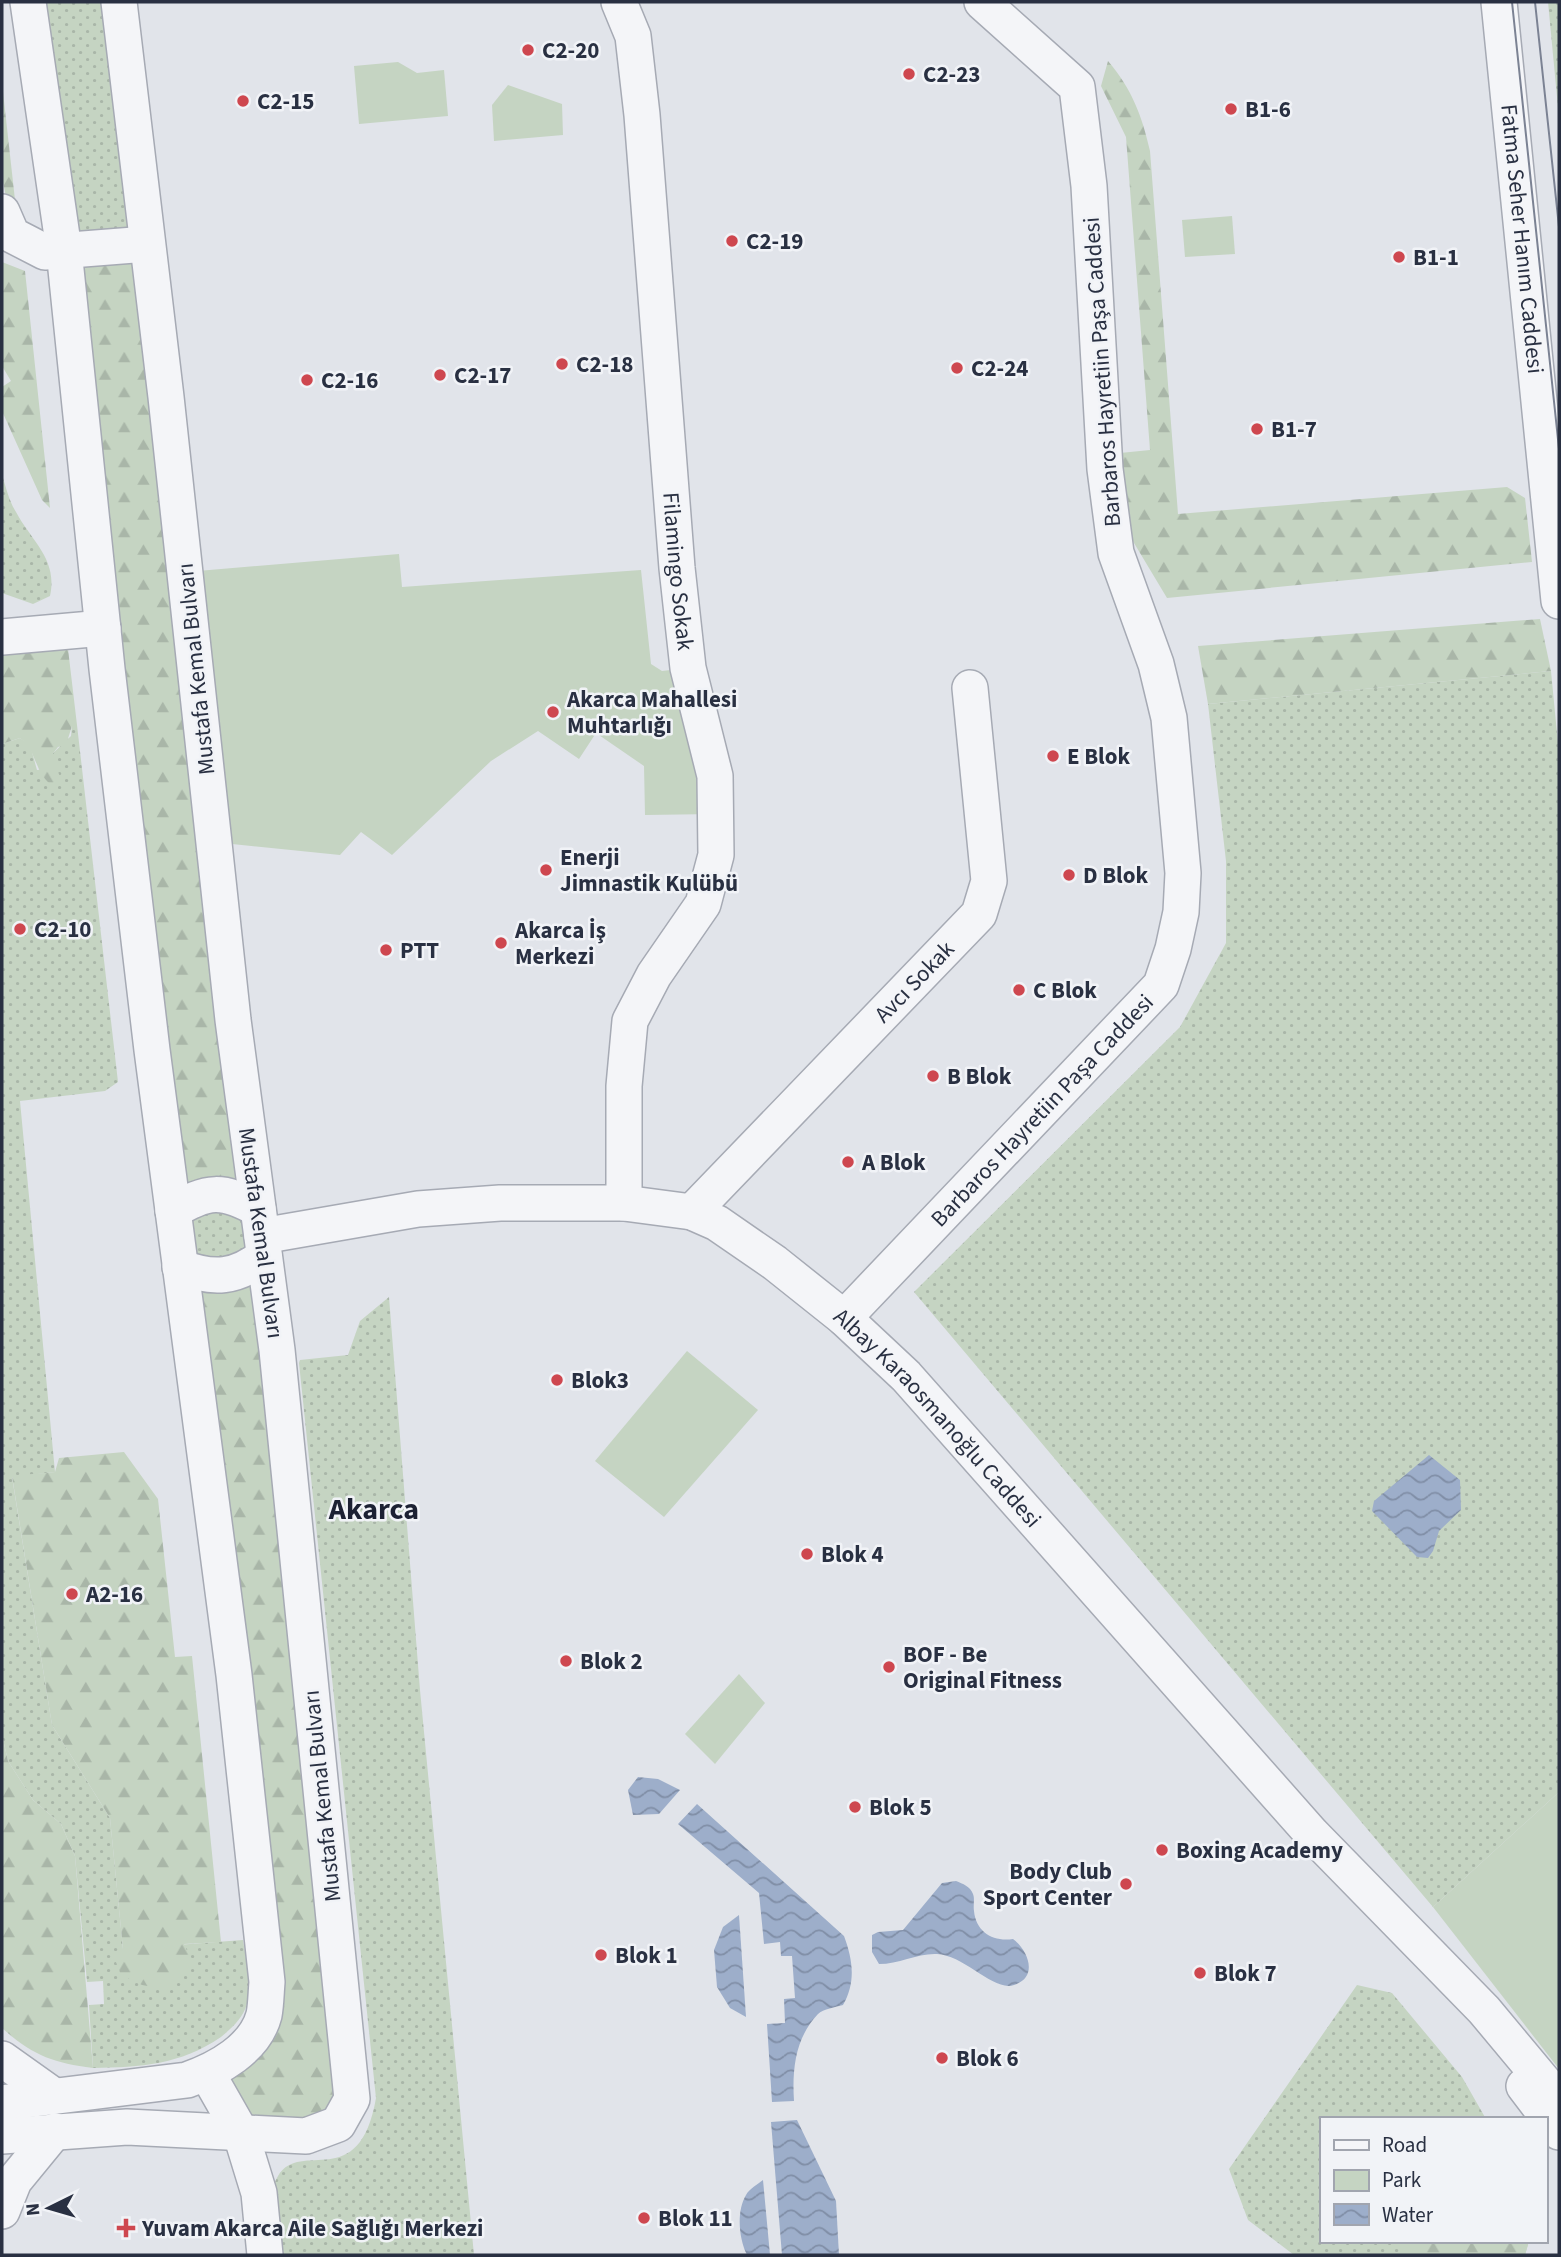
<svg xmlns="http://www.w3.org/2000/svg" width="1561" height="2257" viewBox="0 0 1561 2257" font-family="'Source Sans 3',sans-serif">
<defs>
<pattern id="grass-dots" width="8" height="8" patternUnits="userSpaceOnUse" patternTransform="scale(1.75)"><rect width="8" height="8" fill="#c5d4c2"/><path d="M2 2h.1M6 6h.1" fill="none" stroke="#a9b6a8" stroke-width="1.8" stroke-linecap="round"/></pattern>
<pattern id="forest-firs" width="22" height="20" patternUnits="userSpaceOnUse" patternTransform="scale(1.75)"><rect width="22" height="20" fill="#c5d4c2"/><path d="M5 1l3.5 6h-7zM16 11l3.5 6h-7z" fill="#a9b6a8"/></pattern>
<pattern id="water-waves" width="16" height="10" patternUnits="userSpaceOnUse" patternTransform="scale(1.75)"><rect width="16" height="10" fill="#9daeca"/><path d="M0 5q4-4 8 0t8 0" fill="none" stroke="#808ea6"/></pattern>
</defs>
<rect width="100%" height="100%" fill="#e1e4ea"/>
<!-- grass -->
<g fill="url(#grass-dots)">
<polygon points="28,2 119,2 147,244 64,250"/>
<polygon points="1548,2 1559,2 1559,118"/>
<path d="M 2,475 C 6,487 9,501 16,512 C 32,542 58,559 50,596 L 33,604 L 2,593 Z"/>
<polygon points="1551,671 1559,754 1559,1792 1433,1907 914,1292 1180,1027 1226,943 1226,861 1208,704"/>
<path d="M 72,725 L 77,725 L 118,1082 L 105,1091 L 20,1101 L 55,1472 L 12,1477 L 52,1725 L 110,1818 L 123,1949 L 243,1940 C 246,1960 252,1984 247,2004 C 243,2018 232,2028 221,2037 C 180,2065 141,2067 93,2068 L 89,2005 L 104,2004 L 103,1981 L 87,1982 L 75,1856 L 61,1824 L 33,1800 L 8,1761 L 2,1735 L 2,744 L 20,738 L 30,745 L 37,770 L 55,768 L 50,756 L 71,736 Z"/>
<polygon points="226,1194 264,1256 180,1267 195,1198"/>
<path d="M 389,1297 L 420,1690 L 474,2255 L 265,2255 C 267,2230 265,2198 278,2176 C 301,2138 359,2195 376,2098 L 299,1363 L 300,1360 L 348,1355 L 360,1321 Z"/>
<polygon points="1357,1985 1392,1993 1462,2077 1486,2119 1321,2119 1321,2241 1529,2241 1525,2255 1294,2255 1248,2220 1229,2169"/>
</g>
<!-- forest -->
<g fill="url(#forest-firs)">
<path d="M 1108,61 C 1132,89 1142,116 1150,151 L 1178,514 L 1507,487 L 1525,498 L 1532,562 L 1167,598 L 1131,538 L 1120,453 L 1150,450 L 1126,137 L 1101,86 Z"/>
<polygon points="2,83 16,209 8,207 2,177"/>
<polygon points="147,244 258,1209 173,1211 64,250"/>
<polygon points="2,262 25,271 50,508 42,500 2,411 2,387 11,381 2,366"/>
<polygon points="1540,619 1551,671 1208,704 1198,646"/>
<path d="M 66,632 L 77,725 L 72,726 L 66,745 L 58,747 L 51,756 L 62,781 L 55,787 C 34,776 38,751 20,738 L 2,744 L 2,637 Z"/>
<polygon points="253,1265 338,2124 240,2131 207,2073 264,2017 196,1273"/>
<polygon points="124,1452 158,1499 175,1657 192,1656 221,1942 184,1944 193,1964 165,1989 142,1985 121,1975 116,1962 123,1949 110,1818 52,1725 12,1476 55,1472 59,1458"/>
<path d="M 2,1735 L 8,1761 L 33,1800 L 61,1824 L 75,1856 L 93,2068 C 53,2063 32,2055 2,2028 Z"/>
<polygon points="1414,2241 1529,2241 1525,2255 1406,2255 1401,2243"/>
</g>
<!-- park -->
<g fill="#c5d4c2">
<polygon points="398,62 417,73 444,70 448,116 359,124 354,66"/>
<polygon points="508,85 562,104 563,135 494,141 492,105"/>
<polygon points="1232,216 1235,254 1185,257 1182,220"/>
<polygon points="399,554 402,587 641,570 651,664 662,671 688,668 715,814 645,815 644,766 596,733 579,759 538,731 491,761 392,855 361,832 340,855 213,842 186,572"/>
<polygon points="687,1351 758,1410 664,1517 595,1461"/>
<polygon points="739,1674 765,1703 715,1764 685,1734"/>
<polygon points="1559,1792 1559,2069 1433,1907"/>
</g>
<!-- water -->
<g fill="url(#water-waves)">
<polygon points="1429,1455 1460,1480 1461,1510 1439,1531 1433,1551 1428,1558 1417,1557 1372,1511 1374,1501"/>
<polygon points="638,1777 658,1779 680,1790 659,1814 633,1815 628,1790"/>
<path d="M 697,1804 L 844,1936 C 853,1960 856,1982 843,2005 C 836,2007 823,2009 818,2014 C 795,2038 792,2070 794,2101 L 772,2102 L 767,2024 L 785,2023 L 784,1999 L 795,1998 L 792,1956 L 781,1956 L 780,1942 L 764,1944 L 759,1893 L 678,1824 Z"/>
<path d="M 956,1881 C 963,1884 970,1886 973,1894 C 975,1899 973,1905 974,1911 C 976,1932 993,1942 1013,1939 C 1028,1950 1039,1977 1014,1985 C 994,1992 964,1955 937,1954 C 918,1953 899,1964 879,1964 L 872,1952 L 872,1935 L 878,1932 L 903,1930 L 942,1883 Z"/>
<polygon points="739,1915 746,2017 730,2008 717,1987 714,1950 723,1927"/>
<polygon points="797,2120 836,2201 839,2255 782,2255 771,2122"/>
<path d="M 763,2180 L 770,2255 L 747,2255 C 739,2239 736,2212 746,2195 C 749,2189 758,2184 763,2180 Z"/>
</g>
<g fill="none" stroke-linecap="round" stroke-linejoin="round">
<defs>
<g id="minor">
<path id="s1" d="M 619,2 L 633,36 L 642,115 L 677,568 L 688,668 L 715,776 L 716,855 L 703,904 L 654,975 L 630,1021 L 624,1086 L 624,1203"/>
<path id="s2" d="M 1499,2 L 1559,601"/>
<polyline points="2,212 12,235 45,252 147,244"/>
<polyline points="2,637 103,628"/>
<path d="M 173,1211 C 208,1190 222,1189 258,1209"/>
<path id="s3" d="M 692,1212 L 979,914 L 989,881 L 970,688"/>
<path id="s4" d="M 262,1236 L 418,1209 L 500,1203 L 624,1203 L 692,1212 L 717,1223 L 775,1263 L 844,1318 L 906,1376 L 1312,1834 L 1484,2010 L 1559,2100"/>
<path d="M 180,1267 C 214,1280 236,1278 264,1256"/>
<path id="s5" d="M 844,1318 L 1161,985 L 1173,949 L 1181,912 L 1183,873 L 1169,718 L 1156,664 L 1116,553 L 1105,469 L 1089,186 L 1077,87 L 982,2"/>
<polyline points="2,2059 54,2096"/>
<polyline points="207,2073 240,2131 259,2193 265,2255"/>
<polyline points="1524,2086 1559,2132"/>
<path d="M 2,2103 L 187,2080 C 218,2069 255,2049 264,2015 C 266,2005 266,1993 267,1982 L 234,1675 L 152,1050 L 107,669 L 64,250 L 28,2"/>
<polyline points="2,2136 127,2127 306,2136 338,2124 352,2099 277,1350 233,1020 166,397 119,2"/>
<polyline points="2,2211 14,2181 55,2131"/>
</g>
</defs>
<!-- minor casing -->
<use href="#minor" stroke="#a6aab4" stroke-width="38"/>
<!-- minor -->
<use href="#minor" stroke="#f4f5f8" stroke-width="35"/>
<!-- tram -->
<g stroke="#7b8293" stroke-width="2">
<polyline points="1512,2 1559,449"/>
<polyline points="1535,2 1559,227"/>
</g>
</g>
<!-- markers -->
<g fill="#ce474f" stroke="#f1f3f7" stroke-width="2.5">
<circle cx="528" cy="50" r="7"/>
<circle cx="909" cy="74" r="7"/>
<circle cx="243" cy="101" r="7"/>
<circle cx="1231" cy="109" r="7"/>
<circle cx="732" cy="241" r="7"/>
<circle cx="1399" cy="257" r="7"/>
<circle cx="562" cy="364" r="7"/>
<circle cx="957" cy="368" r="7"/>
<circle cx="440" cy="375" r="7"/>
<circle cx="307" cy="380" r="7"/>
<circle cx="1257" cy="429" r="7"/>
<circle cx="553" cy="712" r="7"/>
<circle cx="1053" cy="756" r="7"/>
<circle cx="546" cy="870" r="7"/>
<circle cx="1069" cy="875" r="7"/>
<circle cx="20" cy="929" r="7"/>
<circle cx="501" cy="943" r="7"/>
<circle cx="386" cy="950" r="7"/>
<circle cx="1019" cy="990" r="7"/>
<circle cx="933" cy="1076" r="7"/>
<circle cx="848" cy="1162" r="7"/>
<circle cx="557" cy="1380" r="7"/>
<circle cx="807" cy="1554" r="7"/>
<circle cx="72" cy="1594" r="7"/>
<circle cx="566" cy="1661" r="7"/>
<circle cx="889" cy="1667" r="7"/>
<circle cx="855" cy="1807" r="7"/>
<circle cx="1162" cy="1850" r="7"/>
<circle cx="1126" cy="1884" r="7"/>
<circle cx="601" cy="1955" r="7"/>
<circle cx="1200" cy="1973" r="7"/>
<circle cx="942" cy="2058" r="7"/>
<circle cx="644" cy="2218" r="7"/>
<path d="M122.5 2217.5h7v7h7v7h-7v7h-7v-7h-7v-7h7z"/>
</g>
<g text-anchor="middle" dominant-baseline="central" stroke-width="5" stroke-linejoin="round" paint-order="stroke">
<!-- poi labels -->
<g font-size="23" font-weight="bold" fill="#293042" stroke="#f1f3f7" text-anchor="start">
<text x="542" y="50">C2-20</text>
<text x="923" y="74">C2-23</text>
<text x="257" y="101">C2-15</text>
<text x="1245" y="109">B1-6</text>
<text x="746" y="241">C2-19</text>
<text x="1413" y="257">B1-1</text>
<text x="576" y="364">C2-18</text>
<text x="971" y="368">C2-24</text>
<text x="454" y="375">C2-17</text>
<text x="321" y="380">C2-16</text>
<text x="1271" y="429">B1-7</text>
<text x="567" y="699">Akarca Mahallesi<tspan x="567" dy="26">Muhtarlığı</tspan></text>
<text x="1067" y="756">E Blok</text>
<text x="560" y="857">Enerji<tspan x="560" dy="26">Jimnastik Kulübü</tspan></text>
<text x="1083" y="875">D Blok</text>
<text x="34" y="929">C2-10</text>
<text x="515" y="930">Akarca İş<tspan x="515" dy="26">Merkezi</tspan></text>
<text x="400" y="950">PTT</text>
<text x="1033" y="990">C Blok</text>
<text x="947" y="1076">B Blok</text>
<text x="862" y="1162">A Blok</text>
<text x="571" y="1380">Blok3</text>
<text x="821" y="1554">Blok 4</text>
<text x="86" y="1594">A2-16</text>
<text x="903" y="1654">BOF - Be<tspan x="903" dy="26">Original Fitness</tspan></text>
<text x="580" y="1661">Blok 2</text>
<text x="869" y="1807">Blok 5</text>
<text x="1176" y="1850">Boxing Academy</text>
<text x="1112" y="1871" text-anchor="end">Body Club<tspan x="1112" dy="26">Sport Center</tspan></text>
<text x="615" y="1955">Blok 1</text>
<text x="1214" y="1973">Blok 7</text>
<text x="956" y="2058">Blok 6</text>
<text x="658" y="2218">Blok 11</text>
<text x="142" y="2228">Yuvam Akarca Aile Sağlığı Merkezi</text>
</g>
<!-- street labels -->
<g font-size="23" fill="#293042" stroke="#f1f3f7">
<text stroke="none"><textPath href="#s2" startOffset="238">Fatma Seher Hanım Caddesi</textPath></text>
<text transform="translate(1102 372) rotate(-94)">Barbaros Hayretiin Paşa Caddesi</text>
<text stroke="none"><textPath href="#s1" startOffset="574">Filamingo Sokak</textPath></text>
<text transform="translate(196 669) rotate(-96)">Mustafa Kemal Bulvarı</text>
<text stroke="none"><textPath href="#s3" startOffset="320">Avcı Sokak</textPath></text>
<text stroke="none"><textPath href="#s5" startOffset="287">Barbaros Hayretiin Paşa Caddesi</textPath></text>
<text transform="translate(261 1233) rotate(82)">Mustafa Kemal Bulvarı</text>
<text stroke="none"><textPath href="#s4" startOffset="756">Albay Karaosmanoğlu Caddesi</textPath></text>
<text transform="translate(322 1796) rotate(-96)">Mustafa Kemal Bulvarı</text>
</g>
<!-- district labels -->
<g font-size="30" font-weight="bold" fill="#1c2133" stroke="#f1f3f7">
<text x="374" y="1509">Akarca</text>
</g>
</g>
<!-- border -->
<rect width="1561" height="2257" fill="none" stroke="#293042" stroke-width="7"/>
<!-- legend -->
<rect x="1320" y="2117" width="228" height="126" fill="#f1f3f7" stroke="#a1a5af" stroke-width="2"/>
<rect x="1334" y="2140" width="35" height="10" fill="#f4f5f8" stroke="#a1a5af" stroke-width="2"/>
<text x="1382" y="2152" font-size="21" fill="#293042">Road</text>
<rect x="1334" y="2170" width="35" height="21" fill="#c5d4c2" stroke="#a1a5af" stroke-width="2"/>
<text x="1382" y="2187" font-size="21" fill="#293042">Park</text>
<rect x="1334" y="2204" width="35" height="21" fill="url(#water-waves)" stroke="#a1a5af" stroke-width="2"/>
<text x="1382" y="2222" font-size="21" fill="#293042">Water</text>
<!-- north arrow -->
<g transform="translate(49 2208) rotate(265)" stroke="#f1f3f7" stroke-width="5" paint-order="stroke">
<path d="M0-5L12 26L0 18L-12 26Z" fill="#293042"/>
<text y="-10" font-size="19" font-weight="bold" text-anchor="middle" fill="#293042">N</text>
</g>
</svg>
